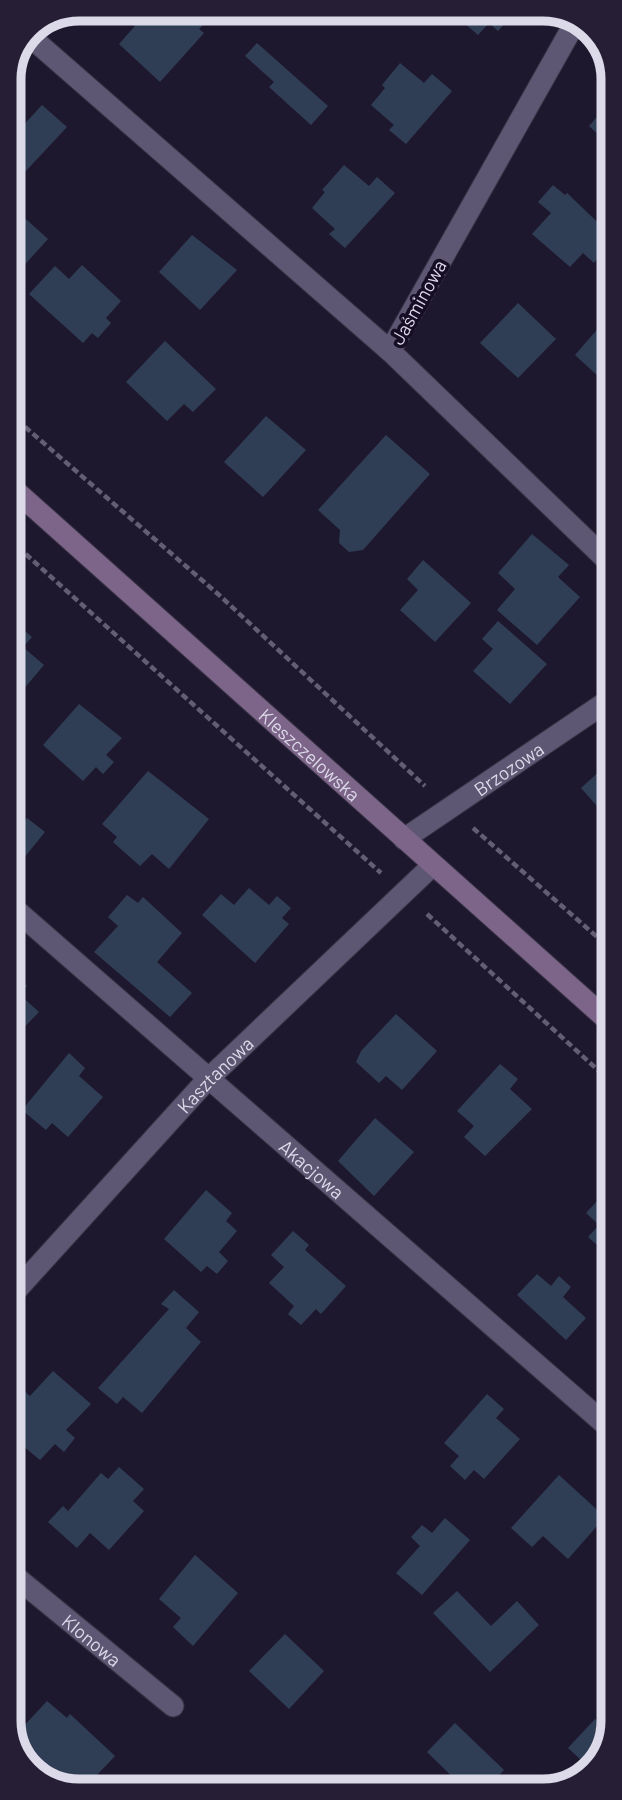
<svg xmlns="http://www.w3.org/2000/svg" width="622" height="1800" viewBox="0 0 622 1800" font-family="Barlow,sans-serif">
<rect width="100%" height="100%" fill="#1e182f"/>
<!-- building -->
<g fill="#303e55">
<polygon points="128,9 148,11 204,9 212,16 199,29 204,33 160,82 119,44 135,26 123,15"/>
<polygon points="448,9 518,9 498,31 489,23 478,35"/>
<polygon points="257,43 328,106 311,125 269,87 274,82 245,56"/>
<polygon points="18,54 24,58 10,73"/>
<polygon points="400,63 424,83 432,74 452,91 406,144 389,130 394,125 371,105 385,88 382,85"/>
<polygon points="611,82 611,146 589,126 608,104 598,95"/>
<polygon points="42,105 67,127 25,172 9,157 9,141"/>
<polygon points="344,165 369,186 377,177 395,193 345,248 329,234 335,229 312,208 325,192 322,190"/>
<polygon points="553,185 565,195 567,193 611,235 611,243 594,263 583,253 570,267 532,234 551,213 538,202"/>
<polygon points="9,204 48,239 9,282"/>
<polygon points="192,235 237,270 200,310 159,272"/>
<polygon points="82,265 121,301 106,318 111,323 98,338 92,333 83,343 29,294 55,266 69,279"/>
<polygon points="518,303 556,339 518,378 480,343"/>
<polygon points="609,316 611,318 611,388 575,355"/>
<polygon points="165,341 216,389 193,412 184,404 167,421 126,382"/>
<polygon points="266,416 306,450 263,497 224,462"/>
<polygon points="386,435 430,474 363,550 349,552 339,543 340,530 318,510"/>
<polygon points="532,534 569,565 558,577 580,597 537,645 497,610 515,589 498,573"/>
<polygon points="423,560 471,603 435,642 400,610 418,590 407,579"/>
<polygon points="11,619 32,637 23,647 44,665 10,705"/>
<polygon points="498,621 547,664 510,704 473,671 493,649 482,639"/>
<polygon points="79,704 122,738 106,755 114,762 103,774 96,767 83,781 43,745"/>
<polygon points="612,760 612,823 581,788"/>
<polygon points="148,771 209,819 169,869 152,854 140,866 113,842 117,837 102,824"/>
<polygon points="10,813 22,823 27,818 45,832 23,859 10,848"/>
<polygon points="249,888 269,905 277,896 291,908 282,918 289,924 255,963 202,915 221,894 234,905"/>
<polygon points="127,895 138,903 143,897 182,933 157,962 192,993 170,1017 94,952 118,926 108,917"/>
<polygon points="10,970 27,986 19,994 39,1012 10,1042"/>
<polygon points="396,1014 437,1051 402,1090 386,1076 379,1083 356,1062 361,1051"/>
<polygon points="69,1053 85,1068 79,1076 103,1097 68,1137 52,1123 46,1130 22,1110"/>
<polygon points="500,1064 518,1079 510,1089 532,1109 485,1156 464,1137 474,1126 457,1111"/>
<polygon points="375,1118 414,1152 374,1196 338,1161"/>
<polygon points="612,1185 613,1259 588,1237 599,1225 586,1213"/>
<polygon points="206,1190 232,1213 226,1221 237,1231 219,1252 228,1261 217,1274 207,1266 201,1272 164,1239"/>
<polygon points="293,1231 309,1245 305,1250 346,1286 321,1314 316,1309 301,1325 288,1314 294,1306 269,1283 284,1267 271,1255"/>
<polygon points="537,1274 551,1286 559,1276 571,1287 563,1297 586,1318 566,1340 517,1295"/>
<polygon points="174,1290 199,1312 186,1328 201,1342 142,1413 123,1397 117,1404 98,1388 169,1309 161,1304"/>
<polygon points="53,1371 91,1404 66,1430 75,1438 64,1452 55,1444 40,1460 11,1436 11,1419 18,1410 11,1404 23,1390 30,1396"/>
<polygon points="487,1394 504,1409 496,1418 520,1439 484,1479 474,1470 465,1480 450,1466 459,1456 444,1443"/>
<polygon points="119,1467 144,1489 133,1501 144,1511 109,1550 90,1533 77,1548 48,1522 63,1506 68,1511 101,1473 108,1479"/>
<polygon points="559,1475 605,1517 568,1559 543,1536 532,1547 511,1528"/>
<polygon points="445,1518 470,1540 422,1595 396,1573 420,1546 411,1537 422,1525 432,1533"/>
<polygon points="195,1555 238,1593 193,1646 173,1627 181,1618 159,1599"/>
<polygon points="457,1591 491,1626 517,1601 539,1625 490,1672 433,1613"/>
<polygon points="285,1634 324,1671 289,1709 249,1671"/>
<polygon points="47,1701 67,1718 70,1714 115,1756 82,1791 54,1783 21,1754 11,1740"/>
<polygon points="595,1719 610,1732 598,1764 591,1769 568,1748"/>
<polygon points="455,1723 504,1770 486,1789 465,1789 427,1752"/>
</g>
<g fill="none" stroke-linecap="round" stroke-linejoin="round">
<defs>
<g id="street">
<polyline points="576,21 390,351 612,565"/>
<polyline points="27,34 390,351"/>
<path id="s1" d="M 404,839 L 612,698"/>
<path id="s2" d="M 10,905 L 613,1431"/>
<path id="s3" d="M 11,1296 L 207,1080 L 433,865"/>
<path id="s4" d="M 11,1573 L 173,1706"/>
</g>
<g id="secondary">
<path id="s5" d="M 9,485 L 612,1024"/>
</g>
</defs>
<!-- street casing -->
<use href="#street" stroke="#373244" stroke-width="23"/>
<!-- secondary casing -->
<use href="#secondary" stroke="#373244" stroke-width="23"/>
<!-- path -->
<g stroke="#635e73" stroke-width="4.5" stroke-dasharray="7 3.5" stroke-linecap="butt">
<polyline points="9,413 218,594 425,786"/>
<polyline points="10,540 381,873"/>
<polyline points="473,828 612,950"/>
<polyline points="427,914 612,1083"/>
</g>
<!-- street -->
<use href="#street" stroke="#5e5773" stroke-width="21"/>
<!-- secondary -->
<use href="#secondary" stroke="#7d6589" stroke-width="21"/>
</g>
<g text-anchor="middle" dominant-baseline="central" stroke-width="7" stroke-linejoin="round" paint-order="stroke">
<!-- street labels -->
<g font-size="19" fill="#dcd9e9" stroke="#150e25">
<text transform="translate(418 302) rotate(-61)">Jaśminowa</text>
<text stroke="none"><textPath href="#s5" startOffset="404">Kleszczelowska</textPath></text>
<text stroke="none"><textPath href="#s1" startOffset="126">Brzozowa</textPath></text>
<text stroke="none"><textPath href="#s3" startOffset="301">Kasztanowa</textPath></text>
<text stroke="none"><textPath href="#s2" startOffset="401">Akacjowa</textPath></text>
<text stroke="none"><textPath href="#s4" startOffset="105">Klonowa</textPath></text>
</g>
</g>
<!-- crop -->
<path d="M0 0H622V1800H0ZM79 21H543A58 58 0 0 1 601 79V1721A58 58 0 0 1 543 1779H79A58 58 0 0 1 21 1721V79A58 58 0 0 1 79 21Z" fill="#251e35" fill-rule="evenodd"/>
<path fill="none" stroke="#dcd9e9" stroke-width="9" d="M79 21H543A58 58 0 0 1 601 79V1721A58 58 0 0 1 543 1779H79A58 58 0 0 1 21 1721V79A58 58 0 0 1 79 21Z"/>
</svg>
